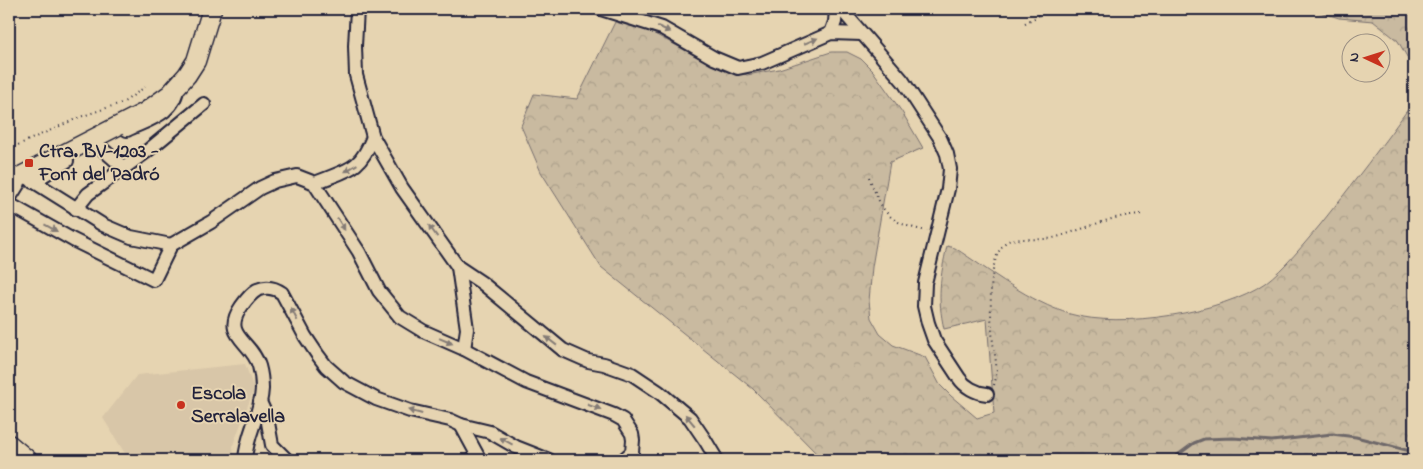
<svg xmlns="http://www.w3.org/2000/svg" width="1423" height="469" viewBox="0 0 1423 469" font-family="'Indie Flower',sans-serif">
<defs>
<pattern id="forest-crowns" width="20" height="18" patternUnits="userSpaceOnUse" patternTransform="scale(1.25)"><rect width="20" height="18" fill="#c9baa0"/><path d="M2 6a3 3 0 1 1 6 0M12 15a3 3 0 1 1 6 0" fill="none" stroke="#aca08b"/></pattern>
</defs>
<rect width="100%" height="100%" fill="#e6d4b1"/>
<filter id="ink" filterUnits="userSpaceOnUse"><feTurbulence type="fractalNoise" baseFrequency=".02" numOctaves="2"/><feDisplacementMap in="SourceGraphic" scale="10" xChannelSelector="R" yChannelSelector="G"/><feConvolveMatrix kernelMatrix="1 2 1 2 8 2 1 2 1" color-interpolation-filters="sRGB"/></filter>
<g filter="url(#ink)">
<!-- built -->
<polygon fill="#d8c6a8" points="245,364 254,389 233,445 234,460 129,460 103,418 137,375"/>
<!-- forest -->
<g fill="url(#forest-crowns)" stroke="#766e6e">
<polygon points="1310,9 1414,9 1414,69 1398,41 1373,21 1339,18"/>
<path d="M 615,22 L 647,30 L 700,58 L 747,75 L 779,69 L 831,52 L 847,52 L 861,59 L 873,71 L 902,112 L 923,148 L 890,162 L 872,267 L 869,301 L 871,318 L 880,334 L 893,345 L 925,357 L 940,385 L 951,396 L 977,418 L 994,413 L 987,319 L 944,329 C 937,298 940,277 947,246 L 955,248 C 990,271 1030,302 1070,314 C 1121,329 1222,313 1265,283 C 1285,268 1304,244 1320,225 C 1352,185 1384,143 1414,101 L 1414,460 L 823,460 L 753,389 L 601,267 L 541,172 L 521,126 L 534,94 L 577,99 Z"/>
</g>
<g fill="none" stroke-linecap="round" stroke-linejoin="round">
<!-- stream -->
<polyline stroke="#6e6769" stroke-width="3" points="1171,460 1194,443 1204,439 1233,438 1272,441 1332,434 1356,437 1414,452"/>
<defs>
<g id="street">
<polyline points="357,9 355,46 356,75 373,137 402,188 458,267 482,283 563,350 588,361 604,364 632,374 659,392 690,418 705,440 717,460"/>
<polyline points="601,9 662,28 714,58 738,68 762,63 831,33 862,34"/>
<path d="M 841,9 L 903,81 L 940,138 L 947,154 L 950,169 L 948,189 L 925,283 L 924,306 L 928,323 L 934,340 L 959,378 C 965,387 976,393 987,394"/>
<polyline points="831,33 835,22 836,9"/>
<path d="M 127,130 C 150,119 175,114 178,85"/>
<polyline points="91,139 124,168"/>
<polyline points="28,178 103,225 131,237 171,245"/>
<polyline points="33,182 67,161"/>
<polyline points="315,183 316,186 359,252 379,291 400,317 423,331 464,349 526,382 614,415 623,420 632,434 633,440 632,452 623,460"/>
<polyline points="9,199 19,183 18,181 11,186"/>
<polyline points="9,204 73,240 154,280 171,245"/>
<polyline points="76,209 88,194 146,152 204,104"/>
<path d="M 171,245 L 211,222 L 260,188 L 275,181 L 297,176 L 315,183 C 348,169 359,172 373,137"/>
<polyline points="458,267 467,329 464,349"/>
<polyline points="260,402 267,417 272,445 287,460"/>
<polyline points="461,425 480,460"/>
<path d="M 245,460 C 246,435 261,414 262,389 C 262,382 261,373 259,366 C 252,341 221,336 241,307 C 246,300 250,294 257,290 C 266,286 275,288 282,293 L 305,336 L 317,354 L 326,366 L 344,382 L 376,399 L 410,411 L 450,420 L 461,425 L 490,432 L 516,447 L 549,460"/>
</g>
<g id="secondary">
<polyline points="9,182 145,112 170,94 187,75 196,61 212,9"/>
<polyline points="9,444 28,460"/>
</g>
</defs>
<!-- street casing -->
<use href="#street" stroke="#22223b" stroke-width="16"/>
<!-- secondary casing -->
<use href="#secondary" stroke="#22223b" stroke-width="21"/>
<!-- path -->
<g stroke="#22223b" stroke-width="2" stroke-dasharray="1 4" stroke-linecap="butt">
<polyline points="1025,23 1051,9"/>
<polyline points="9,149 80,117 124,102 145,87"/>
<path d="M 869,177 C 883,213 887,223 927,231"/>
<path d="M 994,385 C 999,371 995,357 993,343 C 991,320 985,254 1008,241 C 1017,237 1041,241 1053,238 C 1084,230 1113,214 1145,214"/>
</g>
<!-- street -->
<use href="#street" stroke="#e6d4b1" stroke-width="12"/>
<!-- secondary -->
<use href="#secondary" stroke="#e6d4b1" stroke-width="18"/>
</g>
<!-- one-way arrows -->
<defs><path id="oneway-solid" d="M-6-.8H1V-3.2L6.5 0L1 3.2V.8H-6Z" transform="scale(1.25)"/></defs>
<g fill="#847b76">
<use href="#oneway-solid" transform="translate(664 29) rotate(25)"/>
<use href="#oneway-solid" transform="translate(811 41) rotate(-23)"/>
<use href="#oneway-solid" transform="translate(351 168) rotate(149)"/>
<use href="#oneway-solid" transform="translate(341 224) rotate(58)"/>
<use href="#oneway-solid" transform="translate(51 228) rotate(29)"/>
<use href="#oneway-solid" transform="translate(433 231) rotate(-126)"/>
<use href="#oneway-solid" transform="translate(294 314) rotate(-117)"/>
<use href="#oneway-solid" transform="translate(446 341) rotate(23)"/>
<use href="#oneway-solid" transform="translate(551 341) rotate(-142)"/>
<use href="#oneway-solid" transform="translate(594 407) rotate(19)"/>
<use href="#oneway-solid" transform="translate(415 412) rotate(-165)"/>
<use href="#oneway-solid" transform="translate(690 420) rotate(-130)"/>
<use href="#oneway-solid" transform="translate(506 441) rotate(-151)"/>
</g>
</g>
<!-- markers -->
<g fill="#c8321e" stroke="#e6d4b1" stroke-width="2">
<rect x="24" y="158" width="10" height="10" rx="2.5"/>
<circle cx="181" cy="405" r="5"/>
</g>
<g text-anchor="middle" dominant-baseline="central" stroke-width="4" stroke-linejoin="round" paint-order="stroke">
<!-- poi labels -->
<g font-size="20" font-weight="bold" fill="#22223b" stroke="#e6d4b1" text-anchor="start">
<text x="39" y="152">Ctra. BV-1203 -<tspan x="39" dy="23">Font del Padró</tspan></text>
<text x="191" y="394">Escola<tspan x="191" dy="23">Serralavella</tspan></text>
</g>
</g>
<!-- margin -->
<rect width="1423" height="469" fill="none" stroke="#e6d4b1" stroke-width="30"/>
<rect x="15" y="15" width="1393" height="439" fill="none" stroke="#22223b" stroke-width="2" filter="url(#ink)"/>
<!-- north arrow -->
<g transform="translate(1366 58) rotate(274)"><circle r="24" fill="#e6d4b1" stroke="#988d82"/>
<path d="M0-4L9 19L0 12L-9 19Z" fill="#c8321e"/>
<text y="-8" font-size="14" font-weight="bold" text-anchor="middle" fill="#22223b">N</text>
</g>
</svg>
